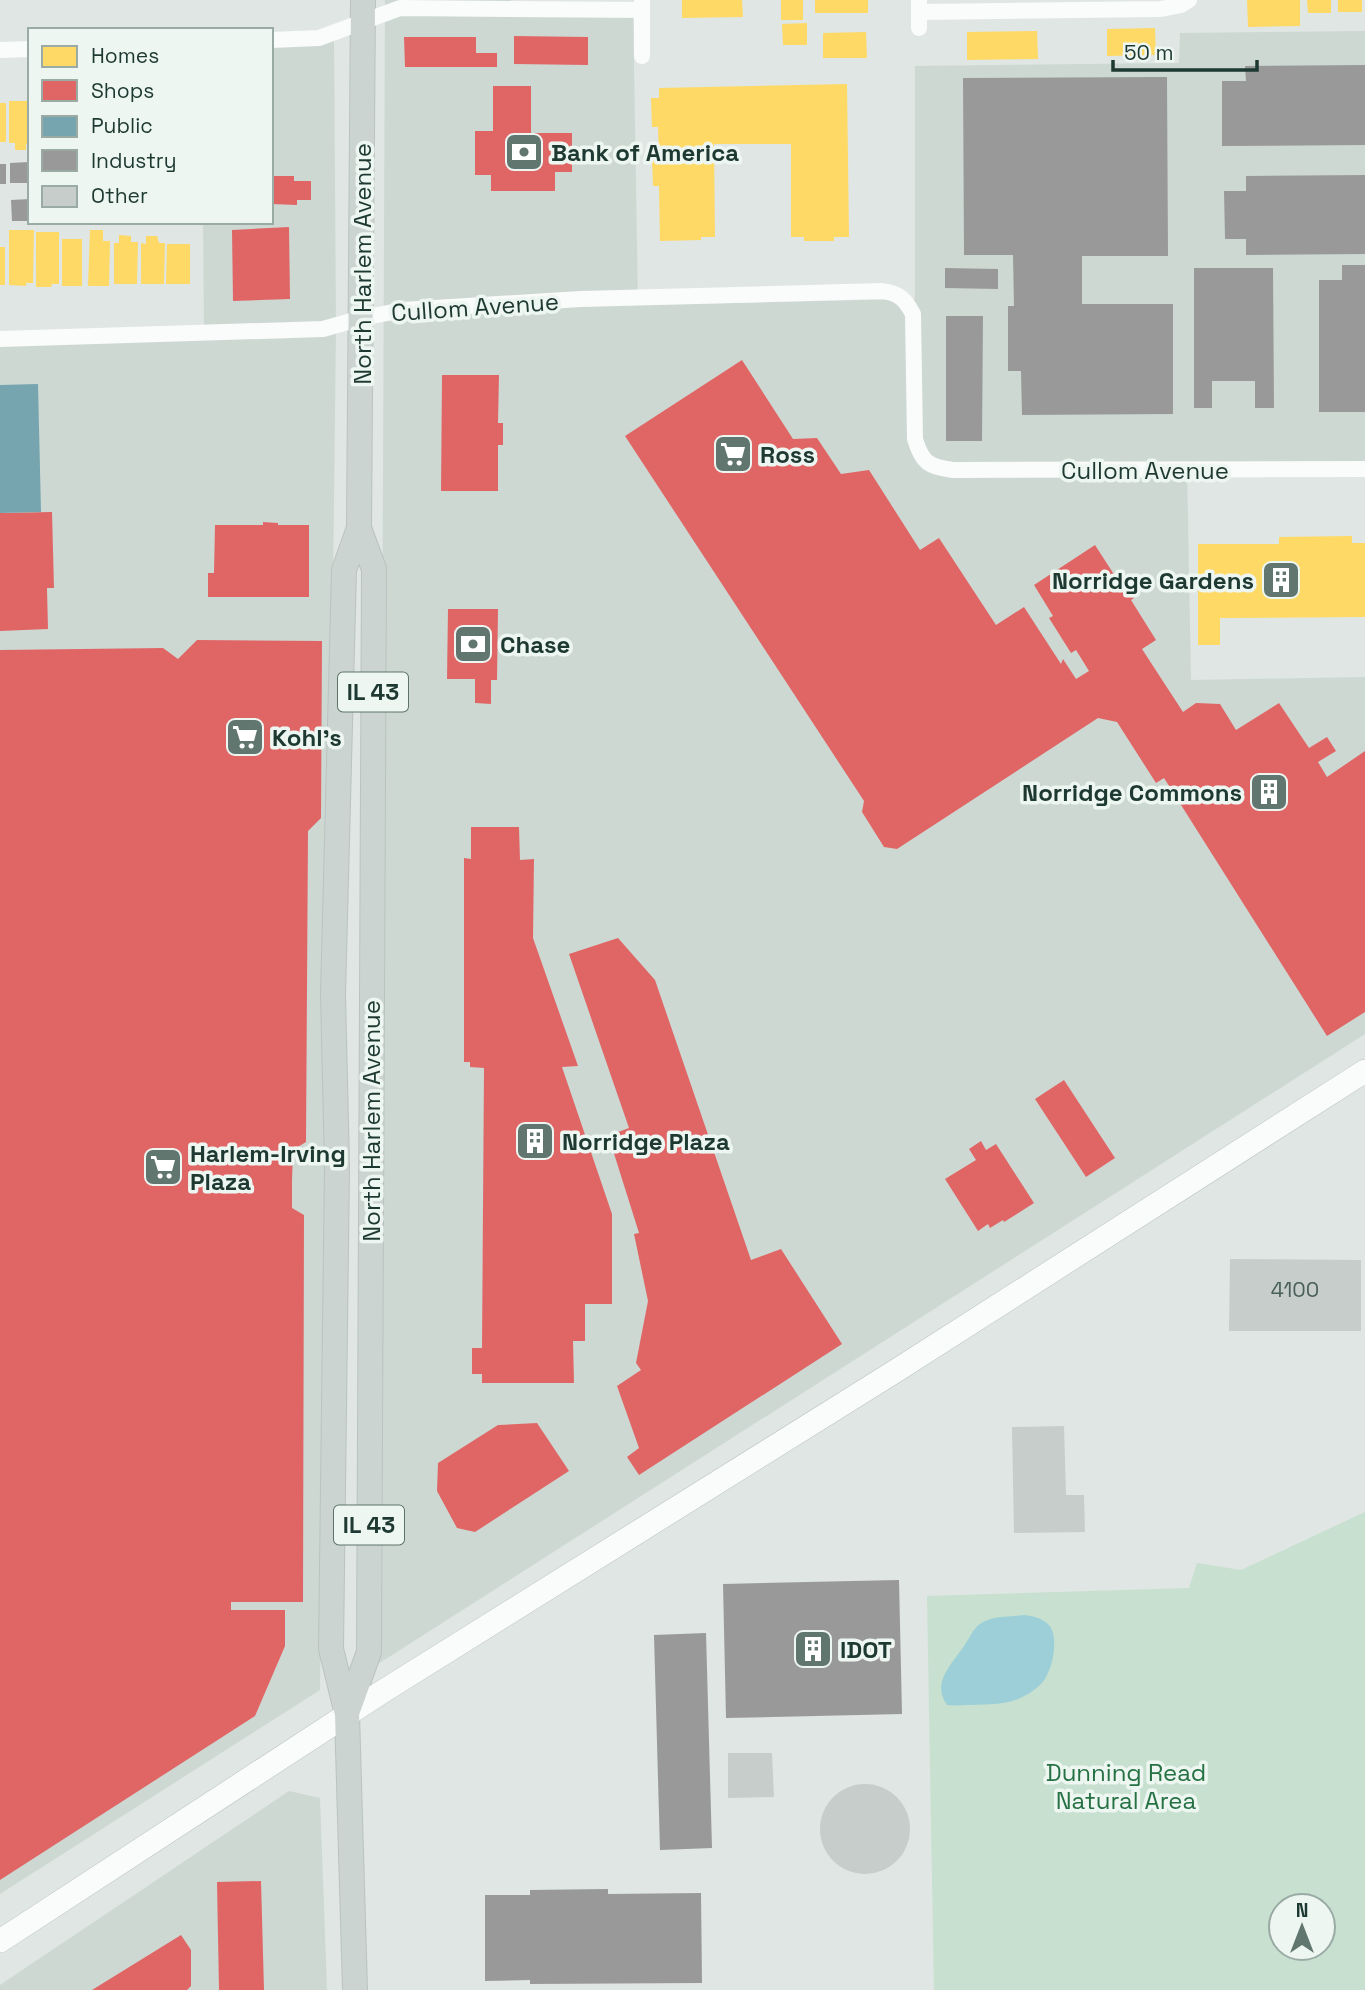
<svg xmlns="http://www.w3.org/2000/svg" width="1365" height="1990" viewBox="0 0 1365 1990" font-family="'Space Grotesk',sans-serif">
<rect width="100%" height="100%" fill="#dfe6e3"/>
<!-- built -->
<g fill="#cdd8d3">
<polygon points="385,0 511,0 511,4 633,5 638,305 915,299 915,66 1179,63 1180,33 1365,31 1365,466 1187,467 1191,680 1365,677 1365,1034 378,1664"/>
<polygon points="334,41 336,327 320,1690 0,1894 0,336 204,329 203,222 271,222 271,43"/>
<polygon points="289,1791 320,1798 327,1990 0,1990 0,1985"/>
</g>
<!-- green -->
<path fill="#c7e0cf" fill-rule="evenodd" d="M 1365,1512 L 1365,1990 L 934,1990 L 927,1596 L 1189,1588 L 1197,1563 L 1241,1570 ZM 1281,1906 L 1323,1906 L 1323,1948 L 1281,1948 Z"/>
<!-- water -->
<path fill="#9ccfd7" d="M 1024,1615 C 1033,1616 1042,1618 1049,1625 C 1060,1638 1052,1675 1040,1685 C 1016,1706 998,1704 969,1705 C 961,1705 955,1706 947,1705 C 931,1683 952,1664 964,1646 C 969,1639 973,1629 980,1624 C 992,1615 1011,1617 1024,1615 Z"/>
<!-- homes -->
<g fill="#ffd966">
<polygon points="682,0 742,0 743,17 682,18"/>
<rect x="781" y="0" width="22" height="20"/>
<rect x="815" y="0" width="53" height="13"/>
<polygon points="1247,0 1300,0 1300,26 1248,27"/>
<polygon points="1307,0 1331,0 1331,13 1308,13"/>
<rect x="1338" y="0" width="24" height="12"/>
<polygon points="807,23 807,45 783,45 782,24"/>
<polygon points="1155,28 1156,55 1107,56 1107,29"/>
<polygon points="1037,31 1038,59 967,60 967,32"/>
<polygon points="866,32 867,58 823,58 823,33"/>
<polygon points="847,84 849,237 834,237 834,241 804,241 804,237 791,237 791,144 714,144 715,237 701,237 701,240 660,241 659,186 653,186 652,160 659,160 658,127 652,127 651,98 659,98 659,88"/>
<polygon points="9,101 30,101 30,144 26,144 26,150 15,150 15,143 9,143"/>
<rect x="0" y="103" width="6" height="39"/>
<polygon points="9,230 34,230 33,283 26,283 26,286 9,285"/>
<polygon points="90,230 103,230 103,241 110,241 109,286 88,286"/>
<polygon points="36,232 59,232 59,284 52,284 51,287 36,287"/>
<polygon points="119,235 131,236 131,242 138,242 137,284 114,284 114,243 119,243"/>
<polygon points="146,236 157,236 159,243 165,243 164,284 141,284 141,243 146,244"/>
<rect x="62" y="239" width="20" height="47"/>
<polygon points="167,244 190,244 190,284 166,284"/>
<rect x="0" y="247" width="5" height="38"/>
<polygon points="1352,536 1352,543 1365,543 1365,617 1220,618 1220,645 1198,645 1198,544 1279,544 1279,537"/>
</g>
<!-- shops -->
<g fill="#e06666">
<polygon points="514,36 588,37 588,65 514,64"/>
<polygon points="404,37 476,37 476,53 497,53 497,67 405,67"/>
<polygon points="493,86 531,86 531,133 572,133 572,172 555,172 555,191 491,191 491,175 475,175 475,131 493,131"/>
<polygon points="271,176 294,176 294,181 311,181 311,200 297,200 297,205 271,204"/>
<polygon points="289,227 290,299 233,301 232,230"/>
<polygon points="742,360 793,439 817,438 841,474 869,470 920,550 939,538 996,625 1024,607 1061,664 1063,659 1076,679 1089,671 1076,650 1071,653 1049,618 1053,616 1034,585 1095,545 1115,576 1119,573 1134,598 1131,600 1156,640 1142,649 1183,712 1196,703 1220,704 1236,730 1279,703 1309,748 1327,737 1336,751 1318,762 1327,777 1365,751 1365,1012 1327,1036 1164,778 1156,783 1117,722 1098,718 897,849 884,847 862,812 864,801 625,436"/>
<polygon points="442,375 499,375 498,423 503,423 503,445 498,445 498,491 441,491"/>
<polygon points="52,512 54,588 47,588 48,629 0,631 0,513"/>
<polygon points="263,522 278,523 278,525 309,525 309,597 208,597 208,573 214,573 215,525 263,525"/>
<polygon points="448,609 498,609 497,680 491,680 491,704 475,703 475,679 447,679"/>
<polygon points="197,640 322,641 321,818 308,831 306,1142 293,1150 292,1181 292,1208 304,1215 303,1602 231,1602 231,1610 285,1610 285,1646 255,1716 0,1880 0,650 163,648 178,659"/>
<polygon points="471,827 519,827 520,860 534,859 533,938 578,1066 562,1067 612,1214 612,1304 585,1304 585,1341 573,1341 574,1383 482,1383 482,1374 472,1374 472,1348 482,1348 484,1068 470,1067 470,1062 464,1062 464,858 471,859"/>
<polygon points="618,938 655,980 751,1260 781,1249 842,1344 639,1475 627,1457 639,1448 617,1386 641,1370 636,1363 648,1301 634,1234 639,1233 611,1144 621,1141 618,1132 629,1128 569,954"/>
<polygon points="1064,1080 1115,1158 1086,1177 1035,1099"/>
<polygon points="981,1141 986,1150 996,1144 1034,1203 1004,1222 1003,1220 990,1228 988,1224 978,1231 945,1179 976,1160 969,1149"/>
<polygon points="537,1423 569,1471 475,1532 457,1528 437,1491 438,1463 498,1425"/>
<polygon points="261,1881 264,1990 219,1990 217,1882"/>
<polygon points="181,1935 191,1950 191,1986 187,1990 92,1990"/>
</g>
<!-- public -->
<polygon fill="#76a5af" points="38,384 41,512 0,513 0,385"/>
<!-- industry -->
<g fill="#999">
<polygon points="1365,65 1365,145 1222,146 1222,81 1246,81 1245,66"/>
<polygon points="1167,77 1168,256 1082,256 1082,304 1173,304 1173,414 1022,415 1021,371 1008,371 1008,306 1014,306 1013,255 964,255 963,78"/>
<polygon points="29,162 30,183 10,183 10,163"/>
<rect x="0" y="164" width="6" height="20"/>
<polygon points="1365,175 1365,254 1246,255 1246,239 1225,239 1224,191 1246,191 1246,176"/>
<polygon points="30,199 30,221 12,221 11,200"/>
<polygon points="1342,265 1365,265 1365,412 1319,412 1319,280 1342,280"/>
<polygon points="945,268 998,269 998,289 945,288"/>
<polygon points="1194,268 1273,268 1274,408 1255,408 1255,381 1212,381 1212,408 1194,408"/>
<polygon points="946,316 983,316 982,441 946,441"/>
<polygon points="899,1580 902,1714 726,1718 723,1584"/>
<polygon points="706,1633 712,1848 660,1850 654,1635"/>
<polygon points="608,1889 608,1894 701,1893 702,1983 530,1984 530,1980 485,1981 485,1895 530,1895 530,1890"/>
</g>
<!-- building -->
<g fill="#c7cdcb">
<polygon points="1230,1259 1361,1260 1361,1331 1229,1331"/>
<polygon points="1064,1426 1066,1495 1084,1495 1085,1532 1014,1533 1012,1427"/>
<polygon points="728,1753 772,1753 774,1797 728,1798"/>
<circle cx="865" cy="1829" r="45"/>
</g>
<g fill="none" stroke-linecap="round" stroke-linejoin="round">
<defs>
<polyline id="secondary" points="0,1941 385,1690 894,1372 1365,1071"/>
<g id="primary">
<polyline points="347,1713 369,1652 374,569 359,528"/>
<polyline points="355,1990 347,1714 331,1649 337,1166 333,995 344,570 359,528 363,0"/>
</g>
</defs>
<!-- secondary casing -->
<use href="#secondary" stroke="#b9c3bf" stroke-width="24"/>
<!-- primary casing -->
<use href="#primary" stroke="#bac3c0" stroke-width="26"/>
<!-- street -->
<g stroke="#fafbfb" stroke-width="16">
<polyline points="642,0 642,56"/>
<polyline points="919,12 1161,9 1181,5 1189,0"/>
<polyline points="919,28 919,0"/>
<polyline points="271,40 319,38 400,8 642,10"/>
<polyline points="0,50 30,49"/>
<path d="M 0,339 L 323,329 L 362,318 L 403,310 L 581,299 L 882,291 C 899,293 905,299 913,314 L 915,439 C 922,463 929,467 953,470 L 1365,469"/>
</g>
<!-- secondary -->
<use href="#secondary" stroke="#fafbfb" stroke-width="23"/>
<!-- primary -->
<use href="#primary" stroke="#cbd4d1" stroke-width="24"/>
</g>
<!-- icons -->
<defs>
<symbol id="bank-square" viewBox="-11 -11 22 22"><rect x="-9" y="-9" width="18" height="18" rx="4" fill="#627670" stroke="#edf6f1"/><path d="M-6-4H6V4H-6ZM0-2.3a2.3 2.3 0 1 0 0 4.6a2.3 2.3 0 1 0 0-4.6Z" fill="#fff"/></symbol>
<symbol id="supermarket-square" viewBox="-11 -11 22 22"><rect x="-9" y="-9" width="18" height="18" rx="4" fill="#627670" stroke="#edf6f1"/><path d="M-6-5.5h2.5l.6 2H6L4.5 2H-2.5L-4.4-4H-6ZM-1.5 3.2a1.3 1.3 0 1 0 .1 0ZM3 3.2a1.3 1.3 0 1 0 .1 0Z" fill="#fff"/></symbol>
<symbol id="building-square" viewBox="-11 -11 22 22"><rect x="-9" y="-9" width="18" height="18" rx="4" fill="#627670" stroke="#edf6f1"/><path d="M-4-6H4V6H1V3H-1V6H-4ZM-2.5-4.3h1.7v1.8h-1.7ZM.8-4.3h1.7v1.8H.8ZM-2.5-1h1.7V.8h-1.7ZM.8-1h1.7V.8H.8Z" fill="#fff"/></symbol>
</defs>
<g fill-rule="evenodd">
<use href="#bank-square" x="502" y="130" width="44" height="44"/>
<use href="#supermarket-square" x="711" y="432" width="44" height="44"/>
<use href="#building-square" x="1259" y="558" width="44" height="44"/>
<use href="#bank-square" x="451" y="622" width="44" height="44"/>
<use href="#supermarket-square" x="223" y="715" width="44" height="44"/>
<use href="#building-square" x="1247" y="770" width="44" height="44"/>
<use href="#building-square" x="513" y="1119" width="44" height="44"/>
<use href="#supermarket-square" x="141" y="1145" width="44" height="44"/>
<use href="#building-square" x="791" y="1627" width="44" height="44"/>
</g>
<g text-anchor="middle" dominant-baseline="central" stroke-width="7" stroke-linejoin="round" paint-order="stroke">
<!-- number labels -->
<g font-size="21" fill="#495f59">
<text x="1295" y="1289">4100</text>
</g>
<!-- shield labels -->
<g fill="#edf6f1" stroke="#5c726b" stroke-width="2">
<rect x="338" y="672.5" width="70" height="39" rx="5"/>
<rect x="334" y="1505.5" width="70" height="39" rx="5"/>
</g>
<g font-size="23" font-weight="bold" fill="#1e3932">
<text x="373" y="692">IL 43</text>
<text x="369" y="1525">IL 43</text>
</g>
<!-- poi labels -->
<g font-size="24" font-weight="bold" fill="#1e3932" stroke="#edf6f1" text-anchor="start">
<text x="551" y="152">Bank of America</text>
<text x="760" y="454">Ross</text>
<text x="1254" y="580" text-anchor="end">Norridge Gardens</text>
<text x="500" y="644">Chase</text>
<text x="272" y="737">Kohl's</text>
<text x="1242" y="792" text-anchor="end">Norridge Commons</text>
<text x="562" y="1141">Norridge Plaza</text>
<text x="190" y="1153">Harlem-Irving<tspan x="190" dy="28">Plaza</tspan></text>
<text x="840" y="1649">IDOT</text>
</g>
<!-- street labels -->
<g font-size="24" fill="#1e3932" stroke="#edf6f1">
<text transform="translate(362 264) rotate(-90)">North Harlem Avenue</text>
<text transform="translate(475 307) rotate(-4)">Cullom Avenue</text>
<text x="1145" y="470">Cullom Avenue</text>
<text transform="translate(371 1121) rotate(-90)">North Harlem Avenue</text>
</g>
<!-- park labels -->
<g font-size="24" fill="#267144" stroke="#edf6f1">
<text x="1126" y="1772">Dunning Read<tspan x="1126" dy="28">Natural Area</tspan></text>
</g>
</g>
<!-- legend -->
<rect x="28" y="28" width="245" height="196" fill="#edf6f1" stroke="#9aaaa5" stroke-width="2"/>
<rect x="42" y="46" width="35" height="21" fill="#ffd966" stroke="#9aaaa5" stroke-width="2"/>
<text x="91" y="63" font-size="21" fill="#1e3932">Homes</text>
<rect x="42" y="80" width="35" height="21" fill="#e06666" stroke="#9aaaa5" stroke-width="2"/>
<text x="91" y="98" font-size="21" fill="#1e3932">Shops</text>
<rect x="42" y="116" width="35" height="21" fill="#76a5af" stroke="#9aaaa5" stroke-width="2"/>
<text x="91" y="133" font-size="21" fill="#1e3932">Public</text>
<rect x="42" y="150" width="35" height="21" fill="#999999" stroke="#9aaaa5" stroke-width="2"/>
<text x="91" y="168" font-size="21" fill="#1e3932">Industry</text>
<rect x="42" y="186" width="35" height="21" fill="#c7cdcb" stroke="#9aaaa5" stroke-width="2"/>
<text x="91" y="203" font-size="21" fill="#1e3932">Other</text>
<!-- north arrow -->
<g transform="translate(1302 1927)"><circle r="33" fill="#edf6f1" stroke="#9aaaa5" stroke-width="2"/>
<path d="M0-5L12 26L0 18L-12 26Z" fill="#627670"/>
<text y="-10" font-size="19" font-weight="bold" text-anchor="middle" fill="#1e3932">N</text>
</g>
<!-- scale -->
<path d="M1113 60v10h144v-10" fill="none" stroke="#1e3932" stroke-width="3.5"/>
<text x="1124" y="60" font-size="21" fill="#1e3932" stroke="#edf6f1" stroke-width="5" paint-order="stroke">50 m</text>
</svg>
